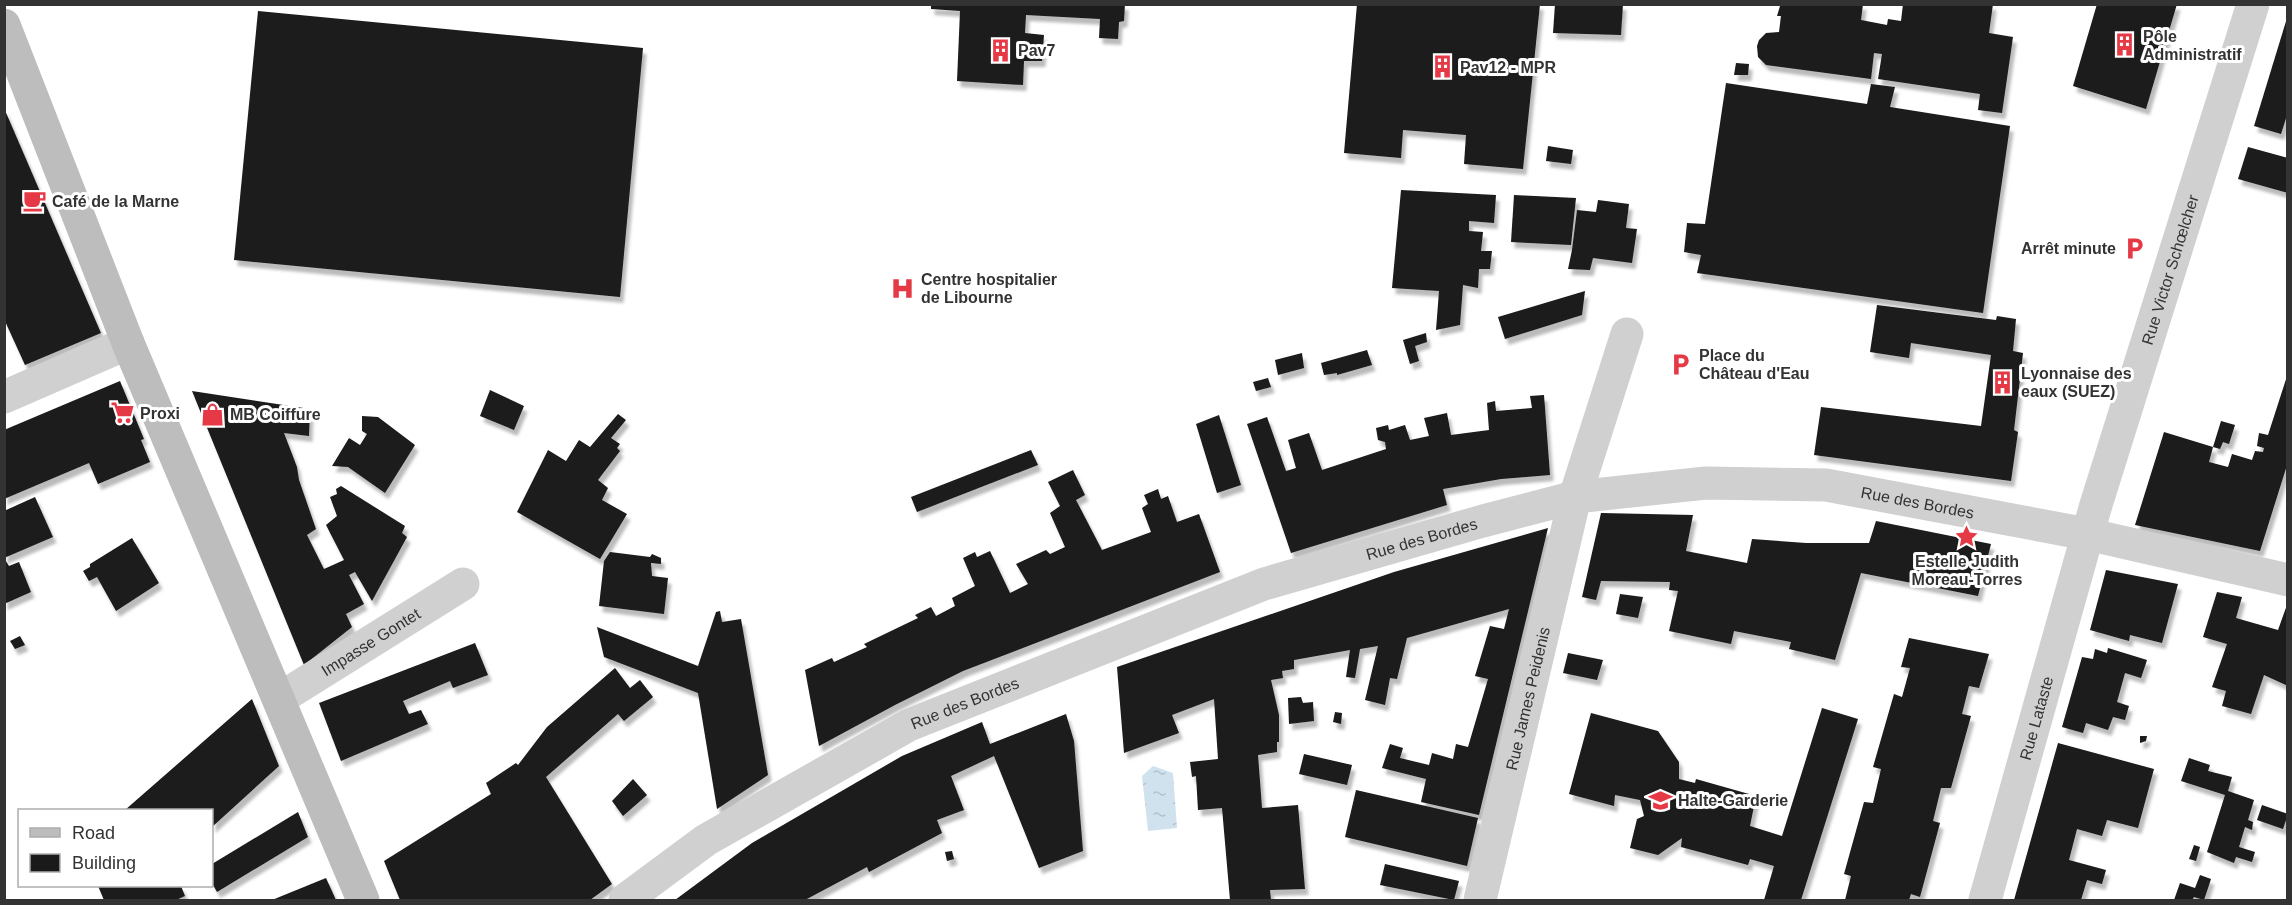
<svg xmlns="http://www.w3.org/2000/svg" width="2292" height="905" viewBox="0 0 2292 905" font-family="Arial,sans-serif">
<defs>
<pattern id="water-ripples" width="26" height="14" patternUnits="userSpaceOnUse" patternTransform="scale(1.5)"><rect width="26" height="14" fill="#cfe2ee"/><path d="M2 4q2-2 4 0t4 0M15 11q2-2 4 0t4 0" fill="none" stroke="#b2c2cd"/></pattern>
<filter id="shadow"><feDropShadow dx="3.5" dy="6" stdDeviation="1.5" flood-color="#0004"/></filter>
</defs>
<rect width="100%" height="100%" fill="#fff"/>
<!-- water -->
<polygon fill="url(#water-ripples)" points="1153,766 1173,773 1177,828 1148,831 1142,776"/>
<!-- building -->
<g fill="#1a1a1a" filter="url(#shadow)">
<polygon points="931,4 1125,4 1124,21 1119,22 1118,39 1099,38 1100,19 1026,15 1025,33 1044,35 1042,61 1024,61 1023,85 957,81 960,11 931,9"/>
<polygon points="1357,4 1540,4 1523,169 1464,164 1466,135 1403,130 1401,158 1344,153"/>
<polygon points="1555,4 1623,4 1621,35 1553,33"/>
<polygon points="1783,4 1863,4 1861,20 1887,25 1888,19 1901,21 1903,4 1993,4 1989,33 2013,37 2002,113 1978,110 1980,94 1878,79 1882,54 1874,53 1871,79 1766,65 1758,57 1757,46 1759,40 1766,33 1779,32 1781,16 1777,16 1780,6"/>
<polygon points="2097,4 2177,4 2146,109 2073,86"/>
<polygon points="258,11 643,48 620,297 234,260"/>
<polygon points="2287,18 2288,112 2281,134 2254,126"/>
<polygon points="1736,63 1749,64 1748,75 1734,75"/>
<polygon points="1726,83 1867,104 1871,84 1895,87 1890,107 2010,126 1983,313 1697,273 1701,255 1684,252 1687,223 1705,224"/>
<polygon points="4,108 101,333 25,365 4,319"/>
<polygon points="1548,146 1573,150 1571,164 1546,161"/>
<polygon points="2248,147 2288,158 2288,193 2238,179"/>
<polygon points="1401,190 1496,195 1494,223 1469,221 1469,231 1483,232 1481,251 1492,251 1490,269 1479,269 1478,288 1463,285 1460,325 1436,330 1439,291 1392,288"/>
<polygon points="1514,195 1576,198 1571,245 1511,242"/>
<polygon points="1598,200 1629,204 1626,228 1637,229 1632,263 1593,258 1590,270 1568,269 1572,250 1577,210 1596,212"/>
<polygon points="1585,291 1582,315 1505,339 1498,317"/>
<polygon points="1877,305 1996,320 1997,316 2016,319 2013,351 2023,353 2014,430 2018,432 2011,481 1814,455 1821,407 1981,426 1991,355 1911,343 1909,358 1870,352"/>
<polygon points="1426,333 1427,342 1415,346 1419,361 1410,364 1403,340"/>
<polygon points="1367,350 1372,365 1337,375 1337,373 1324,375 1321,363"/>
<polygon points="1302,353 1304,368 1278,375 1275,360"/>
<polygon points="2288,373 2288,462 2260,551 2135,525 2164,432 2213,447 2209,462 2228,467 2232,454 2252,460 2255,451 2263,452 2264,448 2257,446 2259,433 2268,435"/>
<polygon points="1268,378 1271,387 1256,391 1253,382"/>
<polygon points="120,381 144,439 141,440 150,462 98,484 89,463 4,499 4,430"/>
<polygon points="490,390 524,406 514,430 480,416"/>
<polygon points="192,391 310,409 309,436 284,433 297,467 299,480 316,529 307,535 324,569 344,560 326,525 337,516 330,497 337,494 336,489 341,486 405,526 402,533 407,537 372,601 355,572 349,575 364,604 346,614 352,627 304,665"/>
<polygon points="1544,395 1550,475 1501,479 1443,489 1447,505 1291,553 1247,424 1267,417 1286,471 1296,468 1288,440 1309,433 1322,470 1386,449 1385,442 1378,440 1376,428 1388,425 1389,430 1405,425 1410,440 1429,436 1424,418 1447,413 1451,435 1489,430 1487,403 1495,401 1496,411 1532,408 1530,396"/>
<polygon points="618,414 626,420 611,438 620,444 617,448 620,451 598,480 608,488 602,500 627,514 600,559 517,512 548,450 566,461 579,440 590,447"/>
<polygon points="1219,415 1241,485 1217,493 1196,424"/>
<polygon points="362,416 378,417 415,445 385,493 348,467 332,466 349,438 360,445 367,434 362,431"/>
<polygon points="2221,421 2235,425 2229,444 2223,442 2220,449 2213,447"/>
<polygon points="1031,450 1038,465 917,512 911,497"/>
<polygon points="1073,470 1085,495 1076,500 1102,550 1151,532 1142,508 1148,504 1144,495 1158,489 1161,499 1168,496 1177,522 1199,514 1220,572 963,671 895,705 819,746 805,670 832,658 834,662 867,647 864,644 918,618 915,615 931,607 936,616 955,606 952,598 975,586 963,558 975,552 977,557 990,551 1010,593 1028,584 1016,564 1046,550 1050,554 1065,547 1050,513 1060,506 1048,482"/>
<polygon points="35,497 53,537 4,558 4,511"/>
<polygon points="1601,513 1693,515 1686,551 1747,563 1752,539 1806,543 1869,543 1876,521 1991,544 1978,596 1861,573 1835,660 1789,649 1791,642 1734,631 1731,644 1669,631 1678,591 1669,590 1670,582 1601,581 1596,600 1582,597"/>
<polygon points="1548,528 1479,815 1421,802 1426,779 1382,768 1390,744 1403,748 1400,758 1429,765 1432,753 1453,759 1456,744 1468,747 1488,679 1475,676 1490,626 1504,629 1509,609 1407,638 1397,679 1390,678 1385,705 1365,700 1378,646 1360,649 1355,678 1346,677 1350,650 1294,660 1294,669 1282,671 1283,678 1271,680 1279,715 1279,742 1277,742 1277,752 1258,755 1262,808 1298,805 1305,889 1270,890 1271,900 1230,900 1222,808 1198,810 1196,776 1192,777 1190,762 1218,759 1214,699 1172,715 1179,733 1124,753 1117,667 1394,572"/>
<polygon points="132,538 159,583 116,611 97,577 89,581 83,571 90,567 90,564"/>
<polygon points="610,552 650,557 652,554 661,558 661,564 651,563 652,576 668,578 664,614 599,606 604,561"/>
<polygon points="4,558 9,566 19,562 31,592 4,604"/>
<polygon points="2106,570 2178,584 2162,643 2130,635 2129,641 2090,630"/>
<polygon points="2217,592 2242,597 2236,618 2278,630 2288,602 2288,686 2264,675 2251,714 2222,706 2226,691 2212,687 2227,644 2203,637"/>
<polygon points="1620,594 1643,597 1638,618 1616,614"/>
<polygon points="720,611 722,622 741,619 768,775 717,809 698,693 604,657 597,627 698,666 716,612"/>
<polygon points="20,636 25,645 15,649 10,641"/>
<polygon points="1909,638 1989,654 1979,688 1969,686 1962,714 1971,716 1951,788 1941,788 1933,821 1940,823 1920,897 1911,894 1909,900 1845,900 1851,876 1844,874 1864,802 1873,803 1881,769 1873,767 1894,694 1902,697 1910,668 1901,667"/>
<polygon points="475,643 488,675 453,688 450,681 403,701 409,714 421,710 428,724 341,761 319,703"/>
<polygon points="2108,648 2147,660 2141,678 2125,673 2117,702 2129,706 2125,720 2113,717 2108,730 2086,723 2083,733 2062,727 2082,657 2093,659 2095,649 2107,653"/>
<polygon points="1568,653 1603,660 1597,680 1563,673"/>
<polygon points="615,668 630,688 640,680 653,697 624,721 618,714 546,777 612,884 590,900 400,900 384,861 491,794 486,783 516,763 518,765 547,727"/>
<polygon points="1301,697 1303,703 1313,702 1314,721 1289,724 1288,698"/>
<polygon points="252,699 279,766 212,827 212,810 125,810"/>
<polygon points="1822,708 1858,719 1801,900 1764,900 1774,866 1750,859 1748,865 1681,847 1682,838 1658,855 1630,848 1637,819 1644,816 1640,800 1615,795 1614,806 1569,794 1591,713 1658,731 1679,762 1679,779 1695,783 1696,779 1756,796 1750,826 1782,836"/>
<polygon points="1335,712 1342,713 1341,724 1333,722"/>
<polygon points="1066,714 1074,741 1083,851 1039,868 994,756 951,776 964,810 937,820 942,833 869,872 867,867 805,900 675,900 752,843 902,756 982,722 990,744"/>
<polygon points="2140,736 2147,736 2146,741 2140,743"/>
<polygon points="2058,743 2154,769 2138,828 2107,820 2102,836 2077,829 2069,860 2106,870 2102,884 2087,880 2081,900 2014,900"/>
<polygon points="1304,754 1352,765 1347,785 1299,774"/>
<polygon points="2189,758 2210,765 2208,771 2232,777 2228,791 2254,800 2248,820 2253,822 2252,830 2245,827 2239,847 2255,852 2252,862 2236,857 2234,863 2207,852 2225,795 2181,781"/>
<polygon points="633,779 647,795 623,816 612,801"/>
<polygon points="1356,790 1478,818 1467,866 1345,837"/>
<polygon points="2262,805 2288,814 2283,829 2257,820"/>
<polygon points="298,812 308,837 217,892 212,883 212,864"/>
<polygon points="2194,845 2200,847 2196,861 2189,859"/>
<polygon points="952,851 954,859 947,861 945,852"/>
<polygon points="1385,864 1459,881 1454,900 1380,885"/>
<polygon points="2200,875 2211,879 2204,900 2194,897 2192,900 2174,900 2180,883 2195,888"/>
<polygon points="326,878 336,900 272,900"/>
<polygon points="98,886 181,886 185,896 176,900 104,900"/>
</g>
<g fill="none" stroke-linecap="round" stroke-linejoin="round">
<!-- minor -->
<g stroke="#d0d0d0" stroke-width="33">
<polyline points="4,397 128,343"/>
<path id="s1" d="M 279,699 L 463,584"/>
<path id="s2" d="M 625,900 L 706,840 L 909,725 L 1264,584 L 1483,521 L 1575,497 L 1706,483 L 1826,485 L 2087,534 L 2288,580"/>
<path id="s3" d="M 1480,900 L 1575,497 L 1627,334"/>
</g>
<!-- tertiary -->
<path stroke="#d0d0d0" stroke-width="33" id="s4" d="M 1985,900 L 2095,508 L 2253,4"/>
<!-- secondary -->
<polyline stroke="#bdbdbd" stroke-width="33" points="4,25 128,343 363,900"/>
</g>
<!-- icons -->
<defs>
<symbol id="building-bare" viewBox="-9 -9 18 18"><path d="M-4-6H4V6H1V3H-1V6H-4ZM-2.5-4.3h1.7v1.8h-1.7ZM.8-4.3h1.7v1.8H.8ZM-2.5-1h1.7V.8h-1.7ZM.8-1h1.7V.8H.8Z" fill="#e63946" stroke="#fff" stroke-width="2.5" paint-order="stroke"/></symbol>
<symbol id="cafe-bare" viewBox="-9 -9 18 18"><path d="M-5.5-4.5H6V0H3Q3 3.5 0 3.5H-2.5Q-5.5 3.5-5.5 0ZM3-3.2v2h1.7v-2ZM-6 4.5H4V6H-6Z" fill="#e63946" stroke="#fff" stroke-width="2.5" paint-order="stroke"/></symbol>
<symbol id="parking-bare" viewBox="-9 -9 18 18"><path d="M-3.5-5.5H1a3.5 3.5 0 0 1 0 7H-1V5.5H-3.5ZM-1-3.4V-.6H.8a1.4 1.4 0 0 0 0-2.8Z" fill="#e63946" stroke="#fff" stroke-width="2.5" paint-order="stroke"/></symbol>
<symbol id="hospital-bare" viewBox="-9 -9 18 18"><path d="M-5-5h3v3.5h4V-5h3V5h-3V1.5h-4V5h-3Z" fill="#e63946" stroke="#fff" stroke-width="2.5" paint-order="stroke"/></symbol>
<symbol id="supermarket-bare" viewBox="-9 -9 18 18"><path d="M-6-5.5h2.5l.6 2H6L4.5 2H-2.5L-4.4-4H-6ZM-1.5 3.2a1.3 1.3 0 1 0 .1 0ZM3 3.2a1.3 1.3 0 1 0 .1 0Z" fill="#e63946" stroke="#fff" stroke-width="2.5" paint-order="stroke"/></symbol>
<symbol id="shop-bare" viewBox="-9 -9 18 18"><path d="M-5-2.5h2.3a2.7 3.5 0 0 1 5.4 0H5L5.5 6h-11ZM-1.5-2.5h3a1.5 2.3 0 0 0-3 0Z" fill="#e63946" stroke="#fff" stroke-width="2.5" paint-order="stroke"/></symbol>
<symbol id="sight-bare" viewBox="-9 -9 18 18"><path d="M0-6L1.8-2.2L6-1.7L2.9 1.2L3.7 5.4L0 3.3L-3.7 5.4L-2.9 1.2L-6-1.7L-1.8-2.2Z" fill="#e63946" stroke="#fff" stroke-width="2.5" paint-order="stroke"/></symbol>
<symbol id="school-bare" viewBox="-9 -9 18 18"><path d="M0-5L7-2L0 1L-7-2ZM-4 1L0 2.5L4 1V4Q0 6-4 4Z" fill="#e63946" stroke="#fff" stroke-width="2.5" paint-order="stroke"/></symbol>
</defs>
<g fill-rule="evenodd">
<use href="#building-bare" x="2108" y="28" width="33" height="33"/>
<use href="#building-bare" x="984" y="34" width="33" height="33"/>
<use href="#building-bare" x="1426" y="50" width="33" height="33"/>
<use href="#cafe-bare" x="18" y="184" width="33" height="33"/>
<use href="#parking-bare" x="2118" y="232" width="33" height="33"/>
<use href="#hospital-bare" x="886" y="272" width="33" height="33"/>
<use href="#parking-bare" x="1664" y="348" width="33" height="33"/>
<use href="#building-bare" x="1986" y="366" width="33" height="33"/>
<use href="#supermarket-bare" x="106" y="396" width="33" height="33"/>
<use href="#shop-bare" x="196" y="398" width="33" height="33"/>
<use href="#sight-bare" x="1950" y="520" width="33" height="33"/>
<use href="#school-bare" x="1644" y="784" width="33" height="33"/>
</g>
<g text-anchor="middle" dominant-baseline="central" stroke-width="6" stroke-linejoin="round" paint-order="stroke">
<!-- poi labels -->
<g font-size="16" font-weight="bold" fill="#333" stroke="#fff" text-anchor="start">
<text x="2143" y="36">Pôle<tspan x="2143" dy="18">Administratif</tspan></text>
<text x="1018" y="50">Pav7</text>
<text x="1460" y="67">Pav12 - MPR</text>
<text x="52" y="201">Café de la Marne</text>
<text x="2116" y="248" text-anchor="end">Arrêt minute</text>
<text x="921" y="279">Centre hospitalier<tspan x="921" dy="18">de Libourne</tspan></text>
<text x="1699" y="355">Place du<tspan x="1699" dy="18">Château d'Eau</tspan></text>
<text x="2021" y="373">Lyonnaise des<tspan x="2021" dy="18">eaux (SUEZ)</tspan></text>
<text x="140" y="413">Proxi</text>
<text x="230" y="414">MB Coiffure</text>
<text x="1967" y="561" text-anchor="middle">Estelle Judith<tspan x="1967" dy="18">Moreau-Torres</tspan></text>
<text x="1678" y="800">Halte-Garderie</text>
</g>
<!-- street labels -->
<g font-size="16" fill="#333" stroke="#fff">
<text stroke="none"><textPath href="#s4" startOffset="657">Rue Victor Schœlcher</textPath></text>
<text stroke="none"><textPath href="#s2" startOffset="1384">Rue des Bordes</textPath></text>
<text stroke="none"><textPath href="#s2" startOffset="880">Rue des Bordes</textPath></text>
<text stroke="none"><textPath href="#s1" startOffset="108">Impasse Gontet</textPath></text>
<text stroke="none"><textPath href="#s3" startOffset="207">Rue James Peidenis</textPath></text>
<text stroke="none"><textPath href="#s2" startOffset="394">Rue des Bordes</textPath></text>
<text stroke="none"><textPath href="#s4" startOffset="189">Rue Lataste</textPath></text>
</g>
</g>
<!-- border -->
<rect width="2292" height="905" fill="none" stroke="#333333" stroke-width="12"/>
<!-- legend -->
<rect x="18" y="809" width="195" height="78" fill="#ffffff" stroke="#adadad" stroke-width="1.5"/>
<rect x="30" y="828" width="30" height="9" fill="#bdbdbd" stroke="#adadad" stroke-width="1.5"/>
<text x="72" y="839" font-size="18" fill="#333333">Road</text>
<rect x="30" y="854" width="30" height="18" fill="#1a1a1a" stroke="#adadad" stroke-width="1.5"/>
<text x="72" y="869" font-size="18" fill="#333333">Building</text>
</svg>
